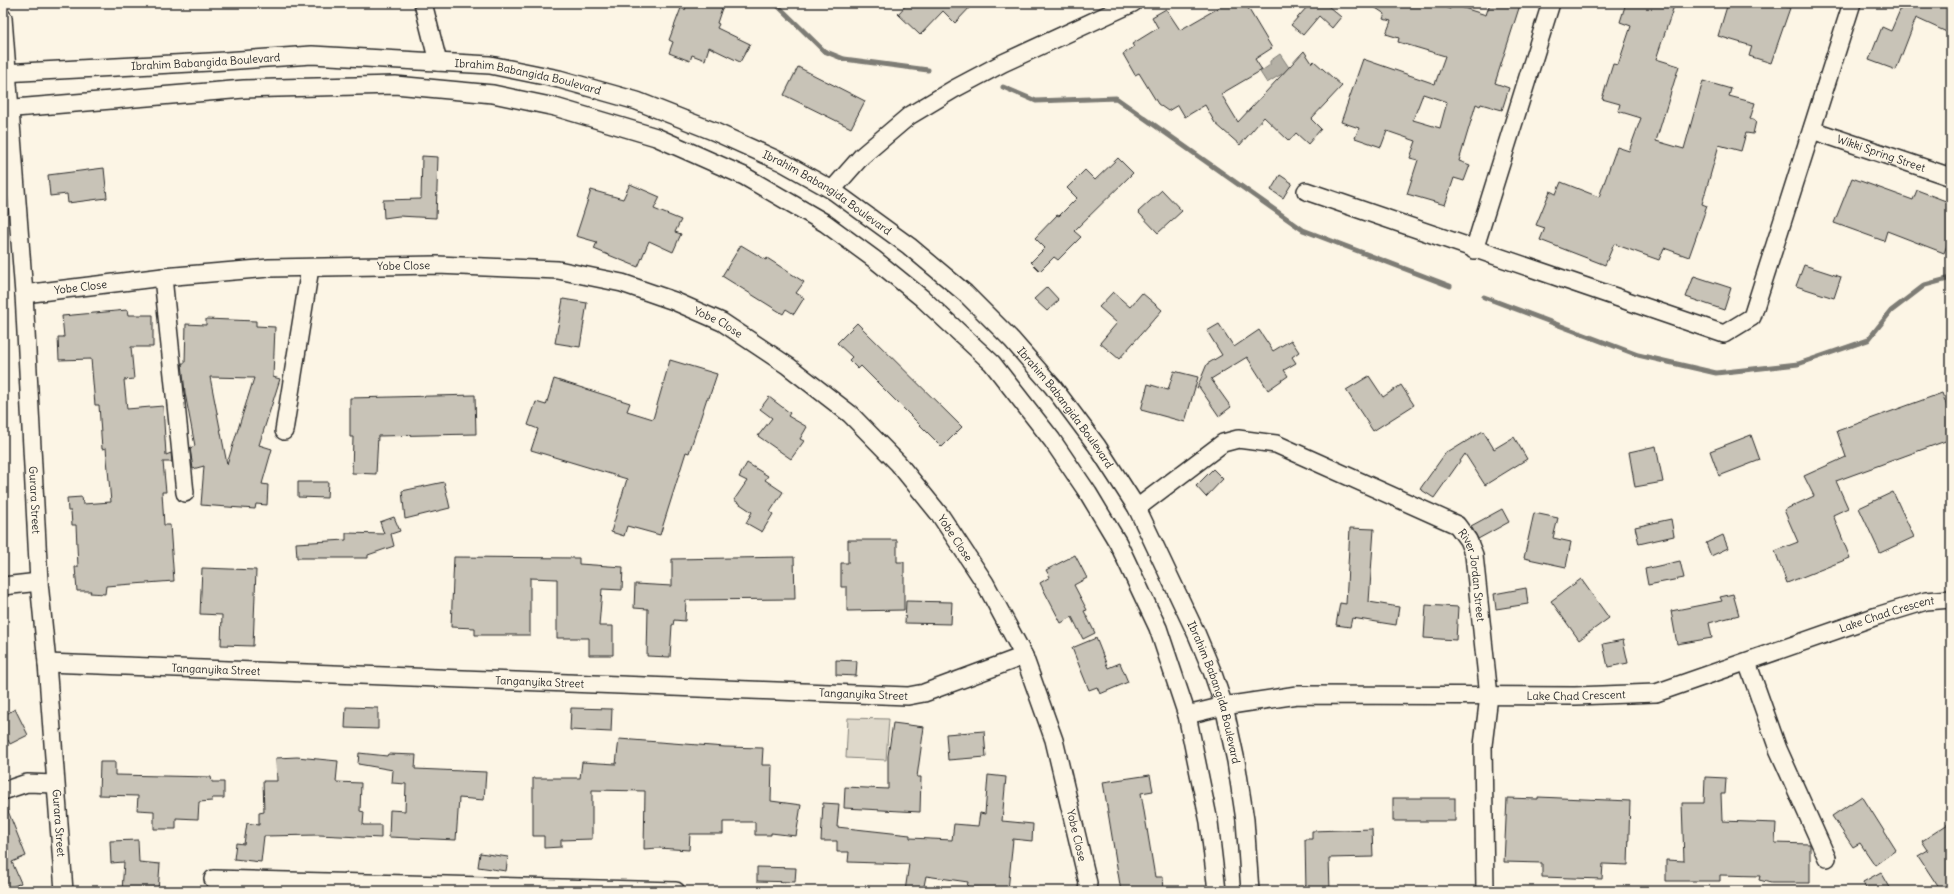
<svg xmlns="http://www.w3.org/2000/svg" width="1954" height="894" viewBox="0 0 1954 894" font-family="Delius,sans-serif">
<rect width="100%" height="100%" fill="#fcf5e5"/>
<filter id="ink" filterUnits="userSpaceOnUse"><feTurbulence type="fractalNoise" baseFrequency=".025" numOctaves="2"/><feDisplacementMap in="SourceGraphic" scale="8" xChannelSelector="R" yChannelSelector="G"/><feConvolveMatrix kernelMatrix="1 2 1 2 8 2 1 2 1" color-interpolation-filters="sRGB"/></filter>
<g filter="url(#ink)">
<!-- green -->
<polygon fill="#ded8ca" stroke="#84827a" points="848,718 889,719 886,760 846,758"/>
<!-- water -->
<polygon fill="#b4b0a5" stroke="#7d7b74" points="1280,54 1290,69 1267,83 1260,72 1270,65 1270,61"/>
<g fill="none" stroke-linecap="round" stroke-linejoin="round">
<!-- stream -->
<g stroke="#7d7b74" stroke-width="5">
<polyline points="775,3 824,51 844,59 928,70"/>
<polyline points="1003,87 1036,101 1116,98 1303,230 1450,286"/>
<polyline points="1484,297 1638,355 1716,373 1798,364 1868,340 1891,311 1925,285 1951,278"/>
</g>
</g>
<!-- building -->
<g fill="#c8c3b7" stroke="#2b2b2b" fill-rule="evenodd">
<polygon points="688,3 710,3 722,8 717,23 719,24 717,28 750,44 740,62 709,47 705,60 692,55 690,61 669,53 673,42 669,40 681,8 685,10"/>
<polygon points="908,3 974,3 955,23 943,11 920,35 898,14"/>
<polygon points="1227,3 1245,3 1272,48 1255,59 1262,70 1221,94 1238,122 1304,51 1312,63 1314,61 1342,86 1311,119 1321,129 1308,144 1296,133 1289,141 1264,117 1240,145 1215,123 1205,105 1185,117 1178,105 1168,111 1158,104 1139,73 1135,75 1123,54 1134,47 1132,44 1158,28 1152,17 1166,9 1180,30"/>
<polygon points="1303,3 1330,3 1328,6 1341,17 1332,28 1319,16 1303,35 1291,25 1307,7"/>
<path d="M 1368,3 L 1432,3 L 1450,9 L 1451,4 L 1486,15 L 1490,3 L 1512,3 L 1520,5 L 1495,83 L 1509,88 L 1502,110 L 1481,104 L 1480,106 L 1476,104 L 1459,161 L 1470,165 L 1464,181 L 1454,178 L 1445,205 L 1407,194 L 1418,160 L 1410,158 L 1416,141 L 1387,131 L 1381,147 L 1355,138 L 1359,128 L 1341,122 L 1363,59 L 1435,84 L 1445,56 L 1398,42 L 1399,38 L 1386,34 L 1391,21 L 1383,19 L 1385,14 ZM 1423,94 L 1447,102 L 1440,128 L 1413,120 Z"/>
<polygon points="1626,3 1675,3 1656,59 1679,66 1656,141 1684,149 1703,81 1731,89 1729,96 1755,103 1750,119 1756,121 1753,134 1746,133 1741,151 1719,145 1702,204 1707,206 1689,257 1664,248 1659,260 1614,244 1605,265 1540,240 1545,228 1536,225 1550,191 1556,194 1561,182 1599,197 1617,147 1629,151 1641,118 1618,111 1620,104 1602,99 1613,64 1618,65 1631,26 1620,22"/>
<polygon points="1728,3 1775,3 1790,8 1771,63 1749,56 1752,46 1718,36"/>
<polygon points="1903,3 1951,3 1951,34 1916,18 1896,70 1869,60 1882,27 1891,31"/>
<polygon points="798,67 865,101 851,128 784,95"/>
<polygon points="422,156 438,157 436,218 399,216 384,218 383,200 421,199"/>
<polygon points="1118,158 1133,173 1074,231 1081,237 1058,260 1054,257 1040,271 1031,262 1045,248 1035,238 1057,215 1059,216 1077,198 1067,188 1085,170 1095,180"/>
<polygon points="104,168 107,198 68,203 67,194 50,196 48,175"/>
<polygon points="1280,175 1292,183 1283,198 1271,190"/>
<polygon points="1852,178 1913,200 1917,190 1951,203 1951,235 1944,253 1887,231 1884,241 1834,223"/>
<polygon points="630,184 660,197 654,209 681,220 675,232 681,234 673,252 649,241 638,267 594,249 597,242 576,236 591,190 623,199"/>
<polygon points="1162,190 1182,211 1158,233 1138,212"/>
<polygon points="741,245 766,260 767,258 804,282 796,293 804,298 794,314 786,309 783,314 722,276"/>
<polygon points="1804,265 1841,277 1834,298 1796,286"/>
<polygon points="1694,276 1731,288 1724,310 1686,297"/>
<polygon points="1047,287 1059,300 1047,311 1034,299"/>
<polygon points="1113,292 1130,307 1142,293 1162,310 1119,359 1100,343 1117,323 1099,307"/>
<polygon points="563,299 587,303 580,347 555,343"/>
<polygon points="127,310 128,315 153,315 153,347 131,347 134,379 124,380 127,409 163,406 166,455 171,453 172,462 163,462 166,492 162,492 164,525 170,525 174,581 106,586 105,594 90,593 91,591 77,591 75,567 78,567 76,525 72,525 71,511 68,511 67,498 82,497 83,504 111,502 106,448 102,449 99,405 95,405 91,359 59,360 58,337 64,337 62,316"/>
<path d="M 206,319 L 256,321 L 256,326 L 275,327 L 273,377 L 280,379 L 259,445 L 272,449 L 262,484 L 268,485 L 267,505 L 256,504 L 255,509 L 201,505 L 204,466 L 193,469 L 190,448 L 195,446 L 185,393 L 182,363 L 185,363 L 186,324 L 206,325 ZM 210,377 L 254,378 L 227,464 Z"/>
<polygon points="857,323 962,427 942,447 861,366 858,369 849,360 852,357 837,343"/>
<polygon points="1219,324 1234,347 1259,330 1273,351 1291,340 1299,352 1292,357 1296,363 1284,370 1288,376 1268,390 1247,357 1211,379 1231,407 1219,416 1199,387 1197,388 1207,364 1222,355 1207,331"/>
<polygon points="670,360 717,374 709,398 707,398 689,453 686,452 660,535 627,526 624,536 611,532 627,479 531,450 538,429 528,425 536,402 546,405 554,379 630,403 627,411 653,419"/>
<polygon points="1174,371 1198,377 1185,422 1141,410 1148,384 1168,390"/>
<polygon points="1369,376 1383,397 1401,385 1414,405 1373,431 1346,390"/>
<polygon points="1942,393 1951,417 1951,439 1836,481 1848,508 1833,515 1850,558 1787,583 1775,551 1798,542 1784,510 1814,496 1804,476 1846,457 1837,431"/>
<polygon points="475,395 476,434 378,436 376,474 352,473 353,437 350,437 350,398"/>
<polygon points="769,397 790,413 788,416 807,427 800,439 804,441 791,459 758,436 772,418 760,409"/>
<polygon points="1483,431 1494,449 1514,437 1527,459 1485,485 1465,454 1434,498 1420,489 1447,451 1449,452"/>
<polygon points="1751,435 1760,460 1719,476 1710,451"/>
<polygon points="1656,446 1663,482 1635,487 1629,452"/>
<polygon points="747,463 768,476 765,480 783,492 770,512 773,514 762,532 746,523 752,512 734,500 747,481 739,477"/>
<polygon points="1213,469 1223,479 1206,497 1196,486"/>
<polygon points="298,482 328,482 327,498 298,497"/>
<polygon points="444,482 450,508 405,519 402,491"/>
<polygon points="1893,492 1914,537 1880,553 1859,508"/>
<polygon points="1502,509 1509,522 1478,539 1471,526"/>
<polygon points="1534,513 1558,518 1553,538 1571,542 1566,567 1524,558"/>
<polygon points="394,517 400,531 391,534 394,546 368,555 368,558 297,558 296,543 346,540 346,533 384,534 380,522"/>
<polygon points="1671,519 1674,536 1639,544 1635,527"/>
<polygon points="1350,528 1374,529 1369,602 1399,607 1396,625 1352,618 1350,627 1336,625 1340,603 1346,604"/>
<polygon points="1723,535 1728,548 1711,556 1706,543"/>
<polygon points="848,540 897,540 897,562 904,562 904,610 847,611 847,587 841,587 841,563 848,563"/>
<polygon points="1075,555 1087,578 1074,585 1087,610 1084,611 1095,633 1083,639 1072,617 1061,623 1040,583 1050,577 1046,570"/>
<polygon points="454,557 579,558 579,564 623,567 622,590 602,589 599,626 613,626 613,655 589,655 589,638 557,638 557,579 530,578 530,635 475,635 475,628 451,627"/>
<polygon points="794,557 795,599 686,600 685,621 674,620 673,625 672,625 670,657 647,656 648,609 634,608 635,584 672,586 672,559"/>
<polygon points="1680,561 1684,578 1648,585 1645,569"/>
<polygon points="202,568 256,570 253,646 221,645 222,615 200,614"/>
<polygon points="1581,579 1609,618 1579,640 1551,601"/>
<polygon points="1526,588 1528,604 1496,609 1494,594"/>
<polygon points="1733,594 1739,615 1709,623 1712,638 1677,644 1671,611 1722,601 1720,597"/>
<polygon points="906,601 952,602 951,624 905,623"/>
<polygon points="1426,605 1458,607 1456,640 1424,638"/>
<polygon points="1096,638 1108,668 1120,663 1128,682 1100,694 1097,687 1089,690 1072,648"/>
<polygon points="1623,640 1628,663 1608,667 1603,644"/>
<polygon points="836,660 857,661 856,676 836,675"/>
<polygon points="346,707 378,708 378,729 345,728"/>
<polygon points="571,708 612,709 611,732 570,730"/>
<polygon points="15,709 28,735 10,744 8,740 3,743 3,716"/>
<polygon points="893,723 924,727 917,777 921,777 920,812 844,808 845,787 888,789 888,756"/>
<polygon points="984,731 986,757 948,760 946,734"/>
<polygon points="619,739 725,747 763,748 762,765 772,765 771,801 801,805 796,836 771,833 771,835 755,835 755,822 723,822 723,834 690,834 689,850 658,848 644,849 645,791 592,790 592,839 561,840 561,847 544,848 544,836 533,836 533,778 580,778 582,762 616,764"/>
<polygon points="359,753 387,756 388,754 416,755 415,769 486,772 484,800 459,798 456,840 389,837 390,810 405,811 406,784 392,783 393,770 358,764"/>
<polygon points="297,757 338,761 336,782 361,783 360,811 364,812 363,825 381,825 381,838 319,835 264,836 261,862 234,859 236,843 244,844 247,823 259,825 259,813 264,812 263,781 277,781 276,758"/>
<polygon points="100,762 115,762 115,775 211,777 212,782 224,782 224,798 212,798 212,801 199,802 198,819 176,818 176,829 154,829 154,811 137,810 138,796 99,795"/>
<polygon points="988,775 1006,777 1002,821 1033,824 1032,841 1013,839 1008,891 967,887 968,882 926,876 923,891 905,891 909,864 848,862 849,852 837,852 837,841 821,841 823,803 839,804 837,827 910,835 910,838 952,840 954,824 978,826 980,813 985,814"/>
<polygon points="1150,775 1153,791 1141,793 1155,877 1163,877 1164,890 1144,891 1143,888 1121,891 1103,782"/>
<polygon points="1705,777 1726,778 1725,794 1721,794 1722,821 1776,823 1775,843 1810,844 1810,883 1771,883 1759,880 1760,876 1720,875 1720,881 1666,881 1666,860 1684,861 1682,803 1704,803"/>
<polygon points="1862,796 1896,850 1875,865 1860,843 1853,847 1832,816"/>
<polygon points="1538,797 1630,801 1628,865 1603,864 1602,879 1542,877 1542,863 1504,862 1507,798 1538,799"/>
<rect x="1393" y="798" width="62" height="23"/>
<polygon points="4,801 26,856 12,862 21,883 3,891"/>
<polygon points="1951,822 1951,886 1941,891 1918,856 1928,850 1922,841"/>
<polygon points="1372,829 1373,857 1329,858 1330,891 1306,891 1305,839 1312,839 1312,831"/>
<polygon points="138,840 139,862 160,864 158,891 122,891 124,862 111,863 110,841"/>
<polygon points="480,853 508,857 506,871 478,867"/>
<polygon points="757,867 796,868 795,882 757,881"/>
<polygon points="1881,872 1892,891 1867,891 1863,882"/>
</g>
<g fill="none" stroke-linecap="round" stroke-linejoin="round">
<defs>
<g id="minor">
<polyline points="423,3 438,62"/>
<path id="s1" d="M 3,18 L 24,294 L 39,582 L 47,663 L 64,891"/>
<path id="s2" d="M 3,73 L 210,62 L 312,55 L 490,65 L 559,79 L 637,101 L 713,131 L 784,163 L 832,190 L 909,246 L 965,293 L 1012,340 L 1053,387 L 1097,446 L 1137,508 L 1197,635 L 1212,671 L 1224,706 L 1236,761 L 1245,820 L 1250,891"/>
<polyline points="3,109 244,89 395,85 493,94 555,107 656,137 744,176 825,223 874,259 922,298 992,363 1052,440 1088,493 1118,543 1158,628 1187,715 1209,822 1217,891"/>
<path id="s3" d="M 1812,130 L 1951,177"/>
<polyline points="832,190 862,156 909,116 954,89 1003,63 1133,3"/>
<polyline points="1306,191 1724,334 1752,317 1852,3"/>
<polyline points="1474,250 1551,3"/>
<polyline points="163,277 185,493"/>
<path id="s4" d="M 24,294 L 163,277 L 269,268 L 437,265 L 558,270 L 622,283 L 674,301 L 722,322 L 788,366 L 850,414 L 898,463 L 940,515 L 985,583 L 1024,656 L 1054,740 L 1088,883 L 1087,891"/>
<polyline points="284,431 310,268"/>
<path id="s5" d="M 1137,508 L 1223,443 L 1238,439 L 1276,444 L 1457,525 L 1468,540 L 1474,555 L 1489,696 L 1483,745 L 1485,891"/>
<polyline points="3,586 39,582"/>
<polyline points="1747,662 1778,749 1827,858"/>
<path id="s6" d="M 47,663 L 908,696 L 924,693 L 1024,656"/>
<path id="s7" d="M 1187,715 L 1224,706 L 1297,695 L 1575,696 L 1656,693 L 1877,616 L 1926,601 L 1951,599"/>
<polyline points="3,791 27,783 55,784"/>
<polyline points="213,879 676,891"/>
</g>
</defs>
<!-- minor casing -->
<use href="#minor" stroke="#2b2b2b" stroke-width="20"/>
<!-- minor -->
<use href="#minor" stroke="#fcf5e5" stroke-width="17"/>
</g>
</g>
<g text-anchor="middle" dominant-baseline="central" stroke-width="4" stroke-linejoin="round" paint-order="stroke">
<!-- street labels -->
<g font-size="11" fill="#2b2b2b" stroke="#fcf5e5">
<text stroke="none"><textPath href="#s2" startOffset="203">Ibrahim Babangida Boulevard</textPath></text>
<text stroke="none"><textPath href="#s2" startOffset="527">Ibrahim Babangida Boulevard</textPath></text>
<text stroke="none"><textPath href="#s3" startOffset="73">Wikki Spring Street</textPath></text>
<text stroke="none"><textPath href="#s2" startOffset="851">Ibrahim Babangida Boulevard</textPath></text>
<text stroke="none"><textPath href="#s4" startOffset="381">Yobe Close</textPath></text>
<text stroke="none"><textPath href="#s4" startOffset="57">Yobe Close</textPath></text>
<text stroke="none"><textPath href="#s4" startOffset="705">Yobe Close</textPath></text>
<text stroke="none"><textPath href="#s2" startOffset="1175">Ibrahim Babangida Boulevard</textPath></text>
<text stroke="none"><textPath href="#s1" startOffset="483">Gurara Street</textPath></text>
<text stroke="none"><textPath href="#s4" startOffset="1029">Yobe Close</textPath></text>
<text stroke="none"><textPath href="#s5" startOffset="414">River Jordan Street</textPath></text>
<text stroke="none"><textPath href="#s7" startOffset="715">Lake Chad Crescent</textPath></text>
<text stroke="none"><textPath href="#s6" startOffset="169">Tanganyika Street</textPath></text>
<text stroke="none"><textPath href="#s6" startOffset="493">Tanganyika Street</textPath></text>
<text stroke="none"><textPath href="#s2" startOffset="1499">Ibrahim Babangida Boulevard</textPath></text>
<text stroke="none"><textPath href="#s6" startOffset="817">Tanganyika Street</textPath></text>
<text stroke="none"><textPath href="#s7" startOffset="391">Lake Chad Crescent</textPath></text>
<text stroke="none"><textPath href="#s1" startOffset="807">Gurara Street</textPath></text>
<text stroke="none"><textPath href="#s4" startOffset="1353">Yobe Close</textPath></text>
</g>
</g>
<!-- margin -->
<rect width="1954" height="894" fill="none" stroke="#fcf5e5" stroke-width="16"/>
<rect x="8" y="8" width="1938" height="878" fill="none" stroke="#2b2b2b" stroke-width="1.5" filter="url(#ink)"/>
</svg>
